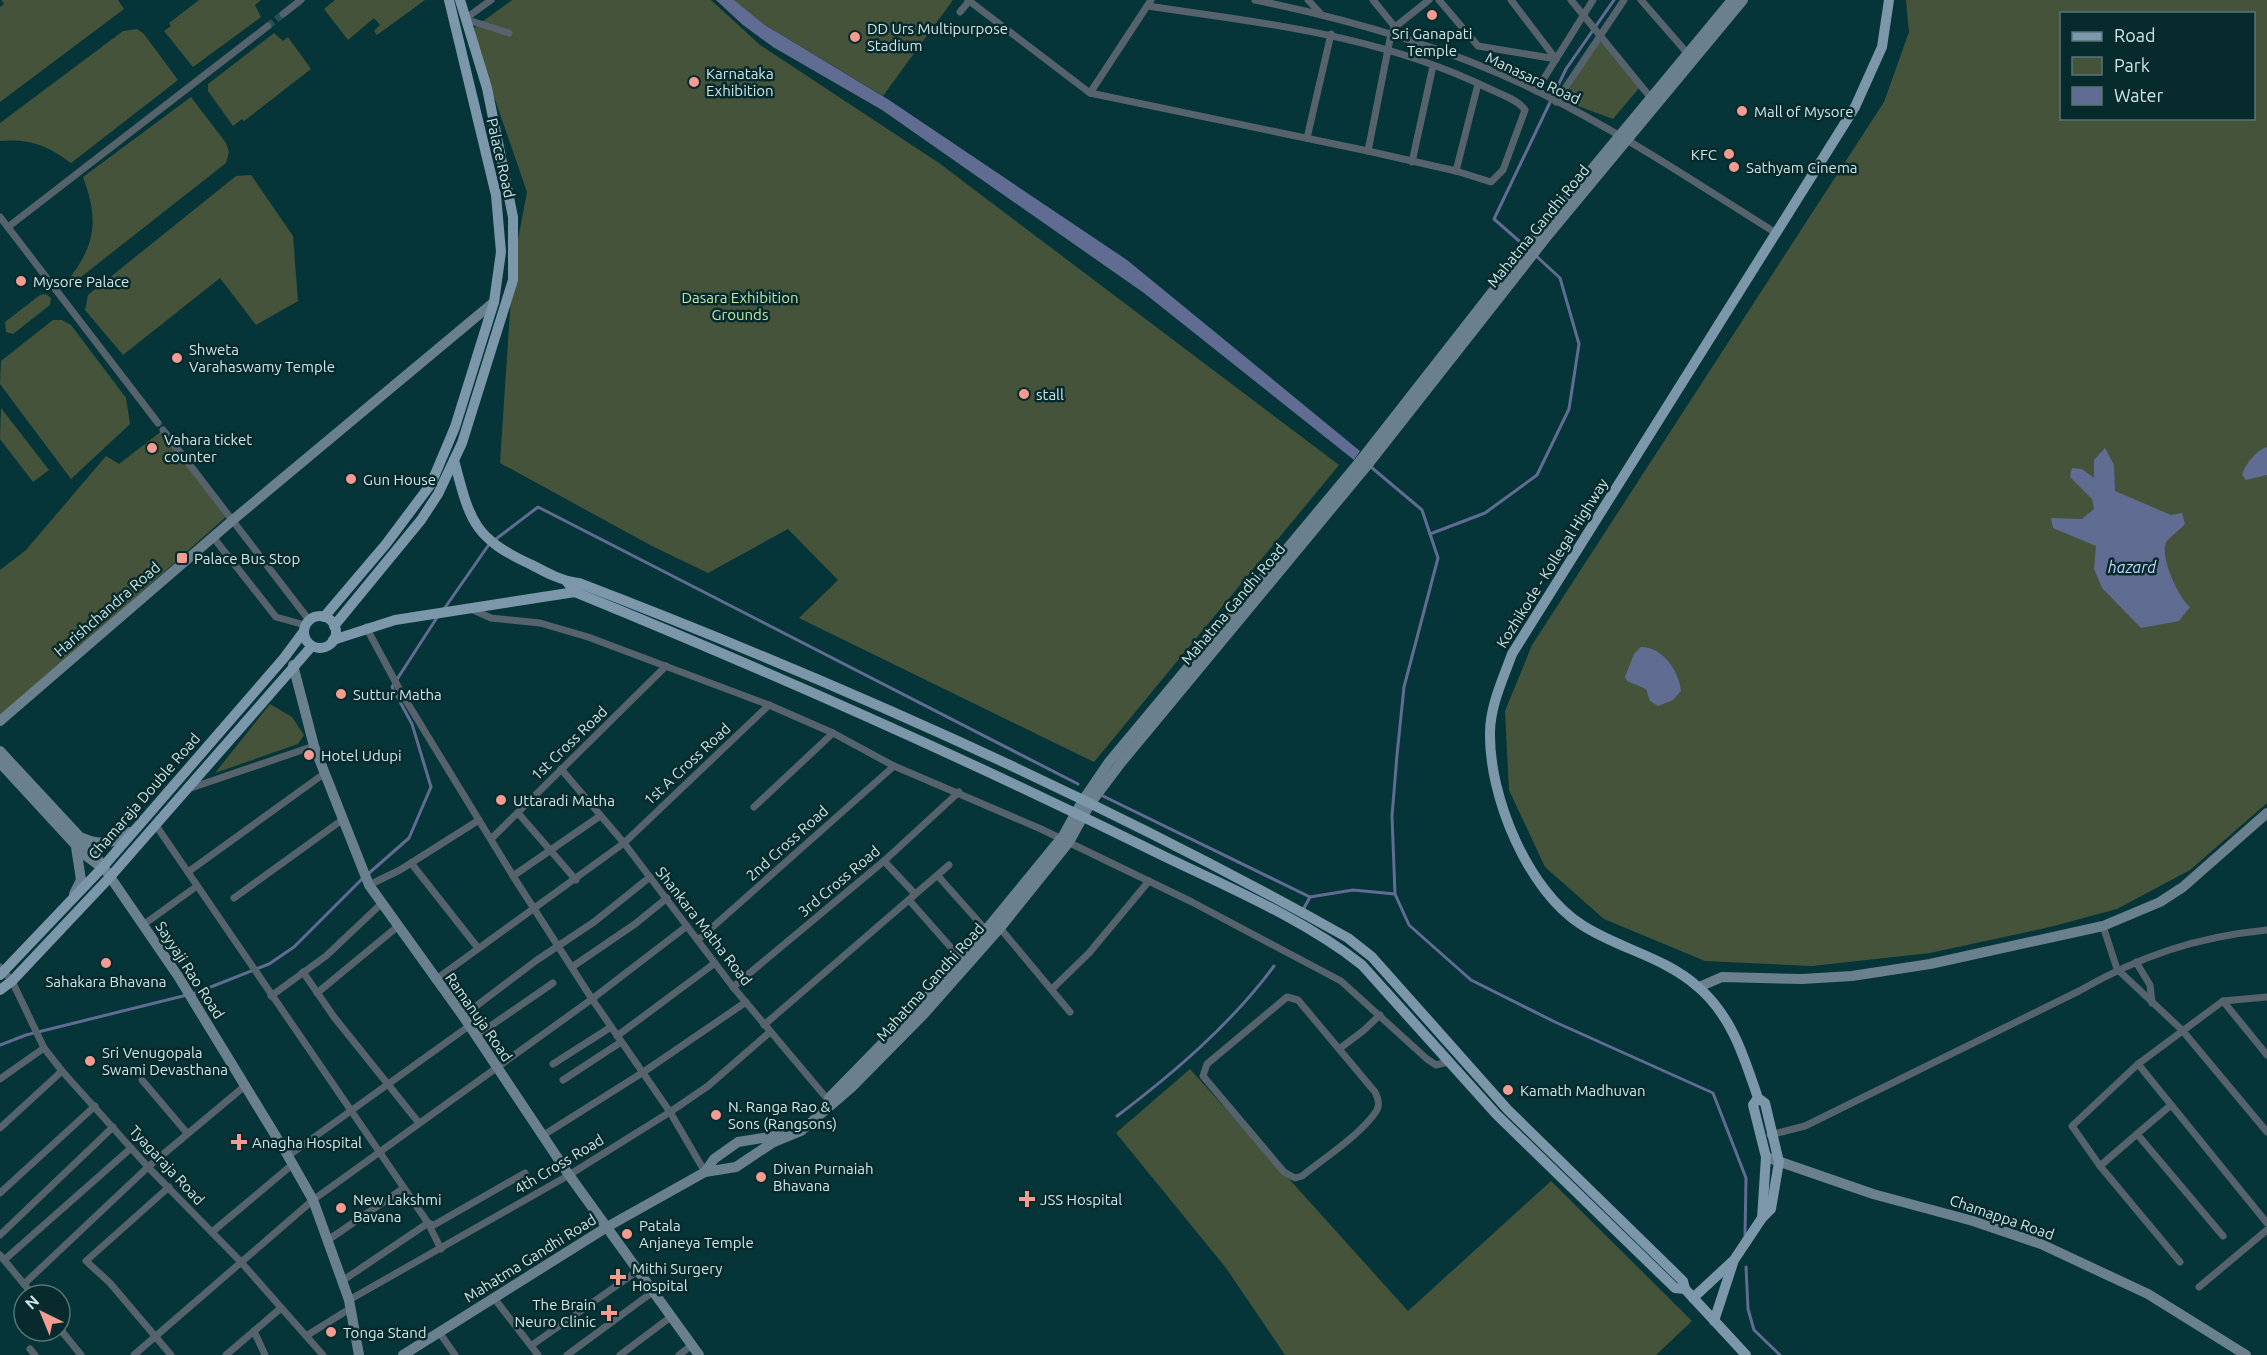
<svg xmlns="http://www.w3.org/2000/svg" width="2267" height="1355" viewBox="0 0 2267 1355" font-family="Ubuntu,sans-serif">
<rect width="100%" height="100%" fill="#053538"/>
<!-- green -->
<g fill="#46533b" fill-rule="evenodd">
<polygon points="1,0 118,0 124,9 0,102 0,7 4,4"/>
<polygon points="199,0 261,0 255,5 261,17 193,67 164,31 171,26 169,23"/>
<polygon points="335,0 425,0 377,35 374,31 380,25 374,18 348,40 324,9"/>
<polygon points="512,0 711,0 760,45 939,163 1339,465 1094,762 799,618 838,580 788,529 708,573 652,546 500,463 513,266 527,192 471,30"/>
<polygon points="734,0 953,0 883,96 765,25"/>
<path d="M 1906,0 L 2267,0 L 2267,803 L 2190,870 L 2117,909 L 2050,927 L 1930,953 L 1812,966 L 1705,961 L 1604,919 L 1545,867 L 1509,790 L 1505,711 L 1532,645 L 1884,102 L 1909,32 ZM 2062,14 L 2254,14 L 2254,118 L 2062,118 Z"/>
<path d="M 137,29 L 144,34 L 178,80 L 71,163 C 49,146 29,138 0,141 L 0,123 L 123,31 Z"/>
<polygon points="274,33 283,41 288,37 311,69 244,121 242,119 233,126 208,91 208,84"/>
<polygon points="1600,41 1639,88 1613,119 1562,100"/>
<path d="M 191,97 L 226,143 L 229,152 L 226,163 L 72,284 L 68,284 L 67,281 C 96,246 99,220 83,177 Z"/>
<polygon points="251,175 293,236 298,301 256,325 220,278 123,355 85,310 88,295 236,176"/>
<polygon points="46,294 51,298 50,305 13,334 6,332 5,322 40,295"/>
<polygon points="53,320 62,320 71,325 126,398 130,424 71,479 0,384 1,361"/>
<polygon points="1,408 49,470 33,482 0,439"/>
<polygon points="163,430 228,515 0,718 0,570 26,550 106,456 119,464"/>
<polygon points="270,704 292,717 304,735 298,744 215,773"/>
<polygon points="1190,1069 1408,1311 1551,1181 1692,1321 1656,1355 1285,1355 1226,1268 1116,1133"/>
</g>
<!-- water -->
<g fill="#616c93">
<polygon points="716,0 734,0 765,25 889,100 1127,260 1360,451 1354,460 1144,293 882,110 773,47 743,25"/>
<path d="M 2267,447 L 2267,475 L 2246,480 L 2242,475 C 2245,464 2257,450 2267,447 Z"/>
<path d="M 2105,448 L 2114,465 L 2115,491 L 2171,515 L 2182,513 L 2185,524 C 2180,530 2172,535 2167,541 C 2158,554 2178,597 2190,607 L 2179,621 L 2141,628 L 2102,588 L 2094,569 L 2096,546 L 2053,528 L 2051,518 L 2082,519 L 2094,509 L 2092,499 L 2070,477 L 2072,468 L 2082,469 L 2094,478 L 2094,460 Z"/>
<path d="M 1641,647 C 1663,647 1679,671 1681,691 L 1673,700 L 1658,706 L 1650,701 L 1646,689 L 1627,681 L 1625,677 L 1634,654 Z"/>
</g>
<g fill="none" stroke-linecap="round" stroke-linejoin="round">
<!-- stream -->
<g stroke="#616c93" stroke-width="3">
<polyline points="1526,247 1494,219 1566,69 1614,0"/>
<polyline points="1371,467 1422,510 1438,558 1404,687 1397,755 1392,816 1395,894 1409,925 1471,980 1555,1022 1713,1093 1746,1178 1745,1236"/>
<polyline points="1430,534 1485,513 1537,475 1569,409 1579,344 1560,278 1535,255"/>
<polyline points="496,539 538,507 1078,784"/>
<polyline points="444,609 490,543"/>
<polyline points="1103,796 1310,897 1353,890 1395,894"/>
<polyline points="368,874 409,838 431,787 412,724 392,687 438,616"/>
<polyline points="1304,908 1310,897"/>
<polyline points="193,994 269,964 294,947 363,878"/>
<polyline points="0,1045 26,1035 187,995"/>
<path d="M 1117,1116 C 1175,1072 1231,1024 1274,966"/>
<polyline points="1746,1267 1748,1309 1754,1330 1780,1355"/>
</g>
<!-- street-tunnel -->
<polyline stroke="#235052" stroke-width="7" stroke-dasharray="7 3.5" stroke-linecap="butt" points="268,26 283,14"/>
<!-- street -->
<g stroke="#56636c" stroke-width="7">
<path d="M 968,0 L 1090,93 L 1368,151 L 1456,171 L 1491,182 L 1503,170 L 1525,110 C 1519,100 1500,94 1490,89 C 1380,35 1267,24 1148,6"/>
<path d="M 1255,0 C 1353,20 1451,48 1541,93 C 1622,133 1699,185 1776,233"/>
<polyline points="1308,0 1320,13"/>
<polyline points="1373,0 1395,27"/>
<polyline points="1439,0 1478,46 1556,59"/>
<polyline points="1511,0 1556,59"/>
<polyline points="1571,0 1651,98"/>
<polyline points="1641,0 1688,54"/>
<polyline points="960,12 970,0"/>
<polyline points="283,14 301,0"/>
<polyline points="465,19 509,33"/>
<polyline points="465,19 491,0"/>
<polyline points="1536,91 1593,0"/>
<polyline points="1090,93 1151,0"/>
<polyline points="1556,102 1624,0"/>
<polyline points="1307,138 1331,34"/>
<polyline points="1368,151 1391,34 1395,27 1429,0"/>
<polyline points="1412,162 1433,66"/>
<polyline points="1456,171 1478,84"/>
<polyline points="0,217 158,423"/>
<polyline points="8,227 268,26"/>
<polyline points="163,430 309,620"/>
<polyline points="213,537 276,617 305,625"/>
<polyline points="471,609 491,618 540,623 588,637 769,705 833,733 894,766 1041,829 1192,902 1341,981 1427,1059 1436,1065 1448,1062"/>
<polyline points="366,627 402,694 513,876 592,999 670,1112 705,1172"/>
<polyline points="561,769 624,843 733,987 829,1101"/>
<polyline points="188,789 314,746"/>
<polyline points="754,807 833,733"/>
<polyline points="518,813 576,880"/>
<polyline points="155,824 428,1223 441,1249"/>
<polyline points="491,839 666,666"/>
<polyline points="884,861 915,894"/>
<polyline points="411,863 478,948"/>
<polyline points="188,872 325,773"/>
<polyline points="513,876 600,816"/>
<polyline points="938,876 986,930"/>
<polyline points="369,885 400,870 479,820"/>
<polyline points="234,898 342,820"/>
<polyline points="909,900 961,959"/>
<polyline points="143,925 197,886"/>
<polyline points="2103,926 2117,969 2182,1030 2267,1132"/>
<polyline points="1000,928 1070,1012"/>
<polyline points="698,940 894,766"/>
<polyline points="2136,962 2150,985 2152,1003"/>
<polyline points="0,967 12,981 44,1048 62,1071 148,1167 240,1261 323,1355"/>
<polyline points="572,967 635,924 667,898"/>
<polyline points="303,972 334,1017 419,1123"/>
<polyline points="435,980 624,843 769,705"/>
<polyline points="733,987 884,861 959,792"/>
<polyline points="1052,989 1089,953 1149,881"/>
<polyline points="317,993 397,927"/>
<polyline points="271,996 326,956 381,904"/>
<path d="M 1287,997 L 1298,1000 L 1375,1092 C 1378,1098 1380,1104 1377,1110 C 1363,1133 1324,1158 1302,1176 L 1295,1178 L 1284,1172 L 1203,1076 L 1207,1064 Z"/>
<polyline points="2223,1001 2267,1055"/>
<polyline points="463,1016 537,960 594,922 650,877"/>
<polyline points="764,1025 949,865"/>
<polyline points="476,1036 553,983"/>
<polyline points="617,1036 715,963"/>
<polyline points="1339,1049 1363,1031 1380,1015"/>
<polyline points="553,1064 611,1027"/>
<polyline points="2138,1064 2267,1223"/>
<polyline points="0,1079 44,1048"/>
<polyline points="142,1080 187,1133"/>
<polyline points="563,1080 621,1042"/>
<polyline points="2171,1105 2137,1134 2223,1236"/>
<polyline points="0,1128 62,1071"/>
<path d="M 1770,1135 L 1805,1126 L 2079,991 C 2140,956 2196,937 2267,930"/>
<polyline points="542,1136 642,1073 746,1002"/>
<polyline points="288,1156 469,1026"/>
<polyline points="2100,1166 2137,1134"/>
<polyline points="169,1187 86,1261 110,1283 171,1355"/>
<polyline points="0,1193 95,1106"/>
<polyline points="212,1232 293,1164"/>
<polyline points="0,1235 113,1127"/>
<polyline points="328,1240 404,1188"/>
<polyline points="0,1255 33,1295"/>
<polyline points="4,1260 131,1148"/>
<polyline points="2180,1262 2100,1166 2072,1126 2138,1064 2223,1001 2267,997"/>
<polyline points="342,1281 428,1223 434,1225 525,1173"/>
<polyline points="24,1284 148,1167 246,1085"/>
<polyline points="2199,1287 2267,1230"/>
<polyline points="494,1298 538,1355"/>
<polyline points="349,1300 569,1175 670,1112 708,1086 770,1032"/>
<polyline points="60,1329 81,1355"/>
<polyline points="254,1331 265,1355"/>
<polyline points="439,1332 455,1355"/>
<polyline points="306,1336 351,1308"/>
<polyline points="532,1345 639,1270"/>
<polyline points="30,1349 35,1355"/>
<polyline points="134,1355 313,1200 592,999 687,926"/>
<polyline points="226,1355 281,1308"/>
<polyline points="567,1355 654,1291"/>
<polyline points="620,1355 672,1316"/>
<polyline points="679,1355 692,1345"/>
</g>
<!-- secondary -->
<g stroke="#6b808e" stroke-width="10">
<polyline points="293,665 314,746 369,885 463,1016 569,1175 699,1355"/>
<polyline points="0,721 234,519 494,302"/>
<polyline points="0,751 91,849 178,976 288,1156 313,1200 349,1300 359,1355"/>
<polyline points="0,763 85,855 97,864"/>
<path d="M 83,838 C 101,846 114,844 130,832"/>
<polyline points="74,894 81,880 76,847"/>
<polyline points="1699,987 1722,977 1802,979 1852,976 1930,964 2103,926 2160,902 2183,887 2267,813"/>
<polyline points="829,1098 917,1008 986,930 1063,836 1083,800 1109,762 1356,466 1529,245 1732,0"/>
<polyline points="1766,1157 1873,1194 1973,1221 2041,1244 2148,1294 2246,1355"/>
<polyline points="705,1172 714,1159 738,1142 781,1135"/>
<polyline points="403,1355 607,1227 705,1172 736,1167 772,1143 801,1131 852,1087 924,1014 1000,928 1069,842 1090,804 1120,764 1370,462 1549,234 1743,0"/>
</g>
<!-- primary -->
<g stroke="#7b97a9" stroke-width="10">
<path d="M 454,460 C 470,521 473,538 532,565 C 547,573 562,581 579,583 C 840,683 1104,801 1348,938 L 1372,957 L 1508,1110 L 1683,1281 L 1685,1289 L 1746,1355"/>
<path d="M 567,582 L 575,592 C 768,671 956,754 1143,846 C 1215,882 1299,915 1362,965 L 1496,1114 L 1675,1288 L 1685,1289"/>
<circle cx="320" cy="632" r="16"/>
<polyline points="324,617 386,544 431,484 455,427 494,302 501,252 496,195 449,0"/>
<polyline points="334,626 421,520 438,494 462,443 513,280 513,217 487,88 460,0"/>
<polyline points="333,640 395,620 575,592 577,588"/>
<polyline points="0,975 102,868 284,658 304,631"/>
<polyline points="0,990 12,981 110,877 312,646"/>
<polyline points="1758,1098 1753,1105 1766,1157 1762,1218"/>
<path d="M 1693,1298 L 1734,1260 L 1762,1218 L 1771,1209 L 1779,1162 L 1765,1103 L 1758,1098 C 1744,1057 1732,1016 1698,987 C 1665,957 1619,949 1582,925 C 1527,890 1489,796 1490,733 C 1490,706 1503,679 1512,654 L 1855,107 L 1882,47 L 1889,0"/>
<polyline points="1714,1321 1733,1263"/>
</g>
</g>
<!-- markers -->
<g fill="#f59c92" stroke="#072a2c" stroke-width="2">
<circle cx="1432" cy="15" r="6"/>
<circle cx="855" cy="37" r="6"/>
<circle cx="694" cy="82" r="6"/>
<circle cx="1742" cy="111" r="6"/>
<circle cx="1729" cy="154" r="6"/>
<circle cx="1734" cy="167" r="6"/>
<circle cx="21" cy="281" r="6"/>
<circle cx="177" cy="358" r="6"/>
<circle cx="1024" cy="394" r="6"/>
<circle cx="152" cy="448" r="6"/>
<circle cx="351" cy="479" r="6"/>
<rect x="176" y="552" width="12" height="12" rx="3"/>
<circle cx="341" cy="694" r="6"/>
<circle cx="309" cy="755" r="6"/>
<circle cx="501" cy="800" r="6"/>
<circle cx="106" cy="963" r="6"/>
<circle cx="90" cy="1061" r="6"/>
<circle cx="1508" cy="1090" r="6"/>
<circle cx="716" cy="1115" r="6"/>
<path d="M236 1133h6v6h6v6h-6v6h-6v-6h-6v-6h6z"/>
<circle cx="761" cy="1177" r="6"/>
<path d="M1024 1190h6v6h6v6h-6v6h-6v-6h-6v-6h6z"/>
<circle cx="341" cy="1208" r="6"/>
<circle cx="627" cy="1234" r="6"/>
<path d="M615 1268h6v6h6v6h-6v6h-6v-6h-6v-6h6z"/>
<path d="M606 1304h6v6h6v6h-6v6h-6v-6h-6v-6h6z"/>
<circle cx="331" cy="1332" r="6"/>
</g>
<g text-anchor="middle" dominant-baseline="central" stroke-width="5" stroke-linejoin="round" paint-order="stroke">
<!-- poi labels -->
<g font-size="15" fill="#cfe6e7" stroke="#072a2c" text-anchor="start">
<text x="867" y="28">DD Urs Multipurpose<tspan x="867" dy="17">Stadium</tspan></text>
<text x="1432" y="33" text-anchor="middle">Sri Ganapati<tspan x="1432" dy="17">Temple</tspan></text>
<text x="706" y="73">Karnataka<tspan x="706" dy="17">Exhibition</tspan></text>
<text x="1754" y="111">Mall of Mysore</text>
<text x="1717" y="154" text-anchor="end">KFC</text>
<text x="1746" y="167">Sathyam Cinema</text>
<text x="33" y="281">Mysore Palace</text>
<text x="189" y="349">Shweta<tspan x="189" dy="17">Varahaswamy Temple</tspan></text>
<text x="1036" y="394">stall</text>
<text x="164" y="439">Vahara ticket<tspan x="164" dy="17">counter</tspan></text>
<text x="363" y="479">Gun House</text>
<text x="194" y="558">Palace Bus Stop</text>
<text x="353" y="694">Suttur Matha</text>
<text x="321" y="755">Hotel Udupi</text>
<text x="513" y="800">Uttaradi Matha</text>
<text x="106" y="981" text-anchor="middle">Sahakara Bhavana</text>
<text x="102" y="1052">Sri Venugopala<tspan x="102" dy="17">Swami Devasthana</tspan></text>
<text x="1520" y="1090">Kamath Madhuvan</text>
<text x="728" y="1106">N. Ranga Rao &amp;<tspan x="728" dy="17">Sons (Rangsons)</tspan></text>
<text x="252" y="1142">Anagha Hospital</text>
<text x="773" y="1168">Divan Purnaiah<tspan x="773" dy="17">Bhavana</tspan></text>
<text x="353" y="1199">New Lakshmi<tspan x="353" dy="17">Bavana</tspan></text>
<text x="1040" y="1199">JSS Hospital</text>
<text x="639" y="1225">Patala<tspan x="639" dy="17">Anjaneya Temple</tspan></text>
<text x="632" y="1268">Mithi Surgery<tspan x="632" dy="17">Hospital</tspan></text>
<text x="596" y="1304" text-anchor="end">The Brain<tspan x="596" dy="17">Neuro Clinic</tspan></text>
<text x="343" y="1332">Tonga Stand</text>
</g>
<!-- street labels -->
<g font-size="15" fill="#cfe6e7" stroke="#072a2c">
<text transform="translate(1533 78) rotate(25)">Manasara Road</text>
<text transform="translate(501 158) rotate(77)">Palace Road</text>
<text transform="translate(1538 226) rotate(-51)">Mahatma Gandhi Road</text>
<text transform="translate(1552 563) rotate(-58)">Kozhikode - Kollegal Highway</text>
<text transform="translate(1233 604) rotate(-50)">Mahatma Gandhi Road</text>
<text transform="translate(107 609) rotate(-41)">Harishchandra Road</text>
<text transform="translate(569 743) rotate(-44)">1st Cross Road</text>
<text transform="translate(687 764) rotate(-43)">1st A Cross Road</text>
<text transform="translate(144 796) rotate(-49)">Chamaraja Double Road</text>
<text transform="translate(787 843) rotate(-42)">2nd Cross Road</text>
<text transform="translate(839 881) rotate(-40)">3rd Cross Road</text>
<text transform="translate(704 926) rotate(52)">Shankara Matha Road</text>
<text transform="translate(190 970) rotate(57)">Sayyaji Rao Road</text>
<text transform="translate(930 982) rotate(-48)">Mahatma Gandhi Road</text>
<text transform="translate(479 1017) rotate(55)">Ramanuja Road</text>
<text transform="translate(559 1164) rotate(-31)">4th Cross Road</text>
<text transform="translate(167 1165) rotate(47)">Tyagaraja Road</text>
<text transform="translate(2002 1217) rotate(19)">Chamappa Road</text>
<text transform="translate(530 1258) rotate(-32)">Mahatma Gandhi Road</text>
</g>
<!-- park labels -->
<g font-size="15" fill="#c3e7a7" stroke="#072a2c">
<text x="740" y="297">Dasara Exhibition<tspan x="740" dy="17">Grounds</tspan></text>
</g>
<!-- water labels -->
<g font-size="16" font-style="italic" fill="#c9d5fc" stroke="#072a2c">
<text x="2132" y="567">hazard</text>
</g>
</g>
<!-- legend -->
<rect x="2060" y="12" width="195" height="108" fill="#072a2c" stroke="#577577" stroke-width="1.5"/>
<rect x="2072" y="32" width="30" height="9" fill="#7b97a9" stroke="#577577" stroke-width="1.5"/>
<text x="2114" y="42" font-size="18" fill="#cfe6e7">Road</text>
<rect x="2072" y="57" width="30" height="18" fill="#46533b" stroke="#577577" stroke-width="1.5"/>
<text x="2114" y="72" font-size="18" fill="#cfe6e7">Park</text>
<rect x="2072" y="87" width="30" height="18" fill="#616c93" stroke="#577577" stroke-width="1.5"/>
<text x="2114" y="102" font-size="18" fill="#cfe6e7">Water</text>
<!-- north arrow -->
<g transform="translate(42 1313) rotate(317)"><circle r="28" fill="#072a2c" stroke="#577577" stroke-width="1.5"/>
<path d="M0-4.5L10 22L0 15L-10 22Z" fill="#f59c92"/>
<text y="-9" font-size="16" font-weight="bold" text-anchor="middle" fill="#cfe6e7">N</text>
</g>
</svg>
